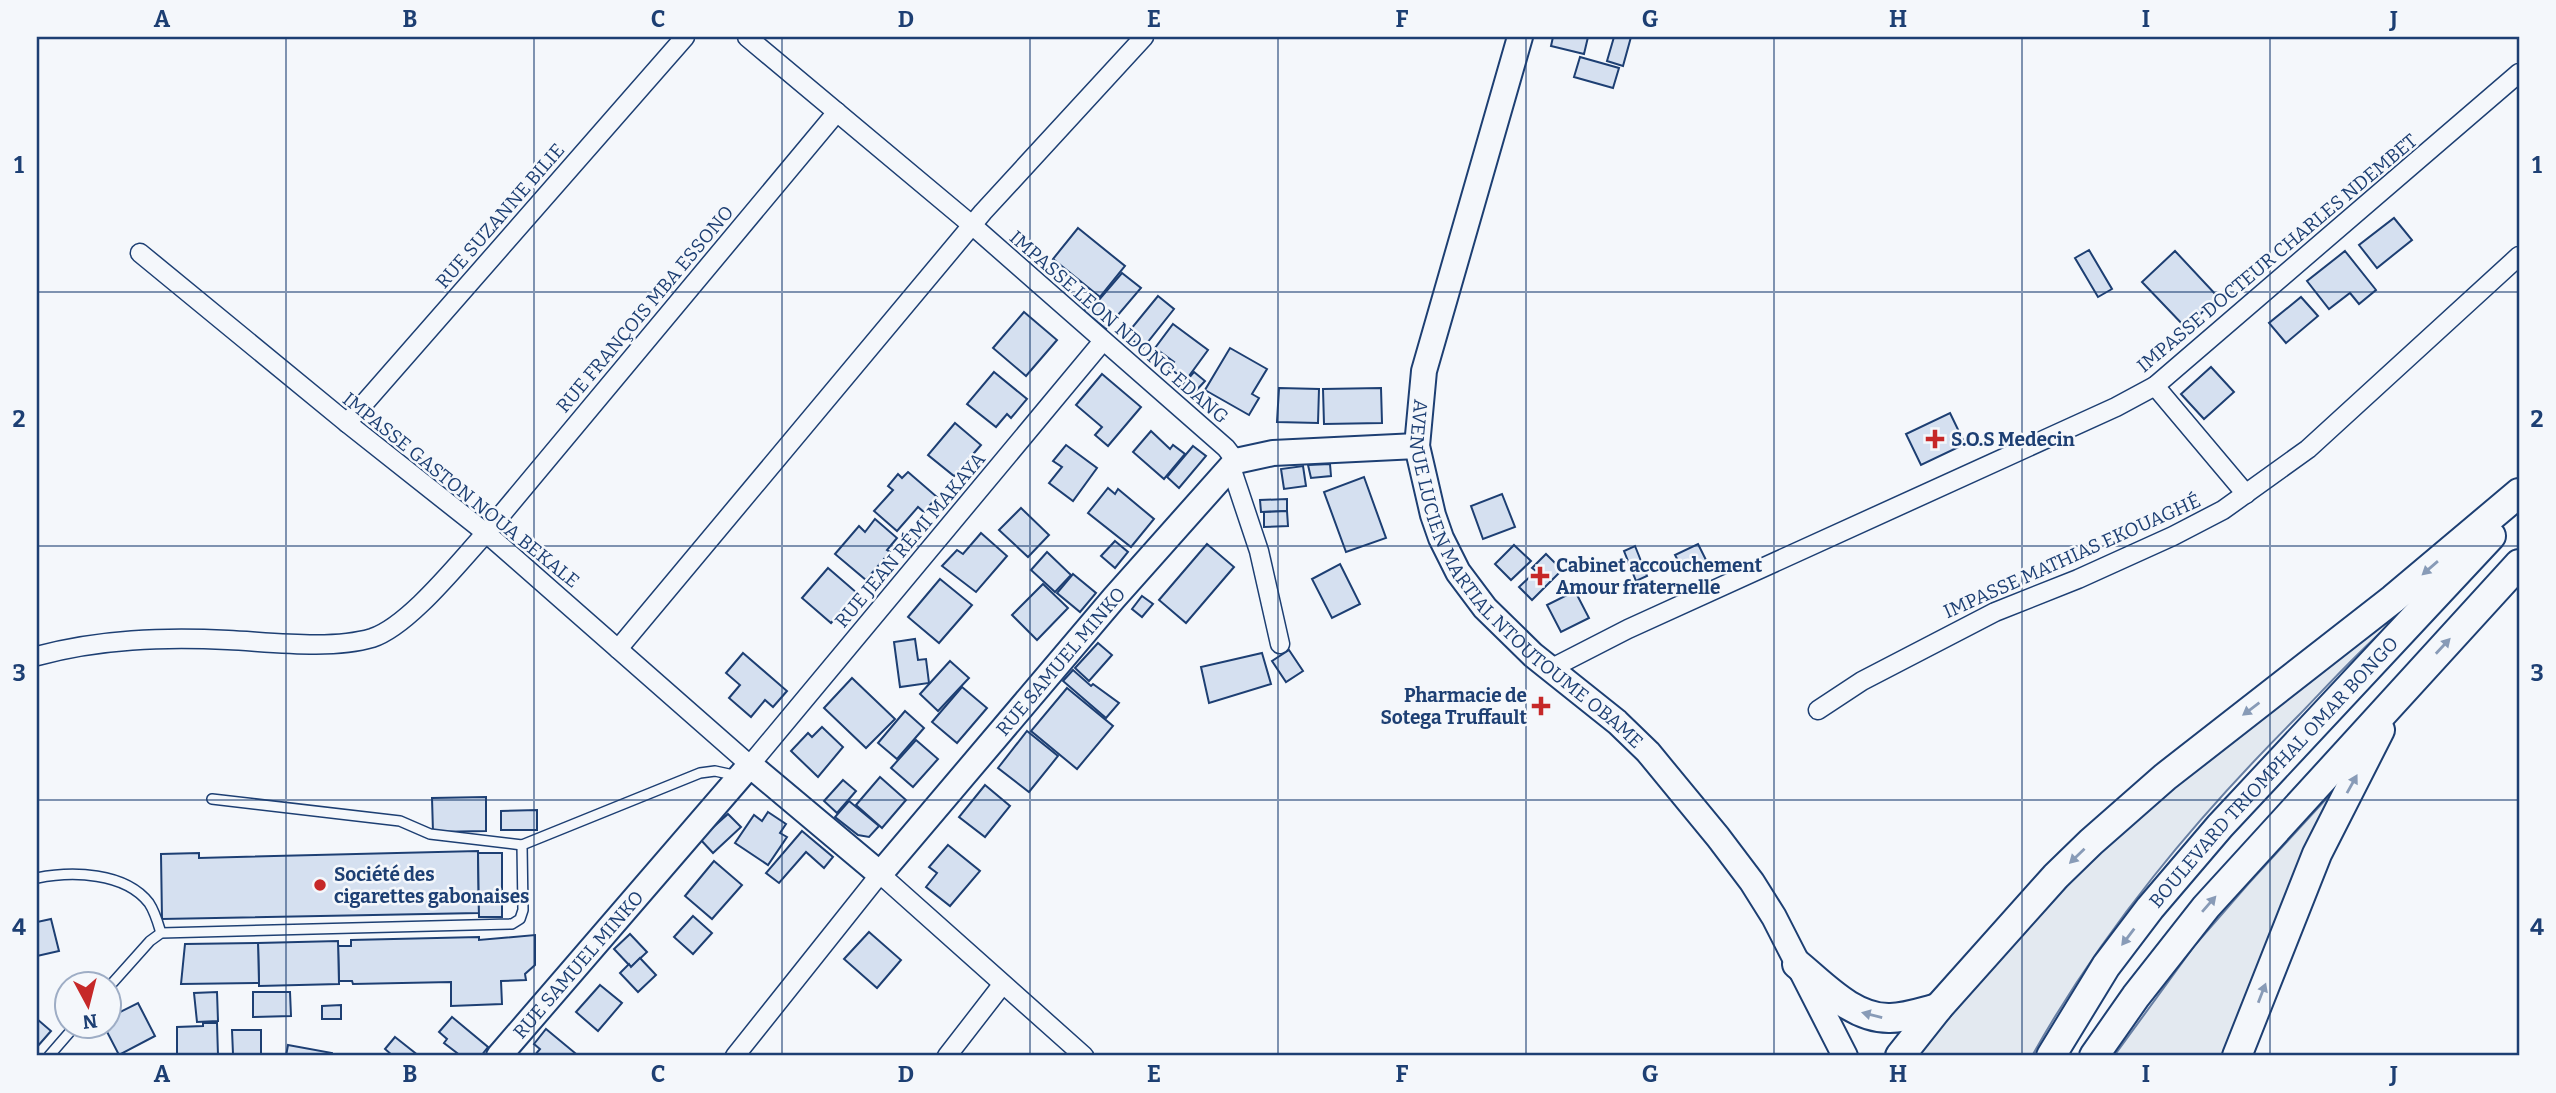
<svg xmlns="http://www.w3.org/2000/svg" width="2556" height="1093" viewBox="0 0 2556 1093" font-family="Bitter,serif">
<rect width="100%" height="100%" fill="#f4f7fb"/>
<!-- green -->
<g fill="#e3e9f0" stroke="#687fa3" stroke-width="2">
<path d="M 2381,619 L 2389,625 C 2357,653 2328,685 2299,715 C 2196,818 2103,929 2032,1056 L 1910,1056 C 1973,986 2033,913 2102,849 C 2191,767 2288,694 2381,619 Z"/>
<polygon points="2338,786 2227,1056 2114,1056 2195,945 2249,883"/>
</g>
<!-- building -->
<g fill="#d5e0f0" stroke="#1d3f73" stroke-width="2">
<polygon points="1553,37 1588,37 1584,54 1551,46"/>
<polygon points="1614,37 1631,37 1623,66 1607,61"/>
<polygon points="1580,57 1619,68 1613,88 1574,77"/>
<polygon points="2394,218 2412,240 2377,268 2359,245"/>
<polygon points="1078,228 1125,266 1100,297 1053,259"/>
<polygon points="2089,250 2112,289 2098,297 2075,258"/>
<polygon points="2175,251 2218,297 2186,328 2142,282"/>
<polygon points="2345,251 2376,290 2359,304 2350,293 2329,309 2307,281"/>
<polygon points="1122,273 1141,288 1106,329 1084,311 1095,298 1098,301"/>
<polygon points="1158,296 1174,309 1143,348 1126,335"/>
<polygon points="2301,297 2318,316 2286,343 2269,323"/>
<polygon points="1024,312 1057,340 1026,376 993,348"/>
<polygon points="1173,324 1208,350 1186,380 1169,368 1174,362 1155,348"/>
<polygon points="1230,348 1267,369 1252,394 1259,398 1249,415 1205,390"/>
<polygon points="2211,367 2234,392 2204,419 2181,394"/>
<polygon points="994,372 1027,399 1011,418 1007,414 996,427 967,404"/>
<polygon points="1194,372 1205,381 1191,396 1181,387"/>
<polygon points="1102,374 1141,407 1108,446 1095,435 1102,427 1076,405"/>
<polygon points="1279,388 1319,389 1318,423 1277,422"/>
<polygon points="1381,388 1382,423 1324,424 1323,389"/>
<polygon points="1950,413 1965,444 1921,465 1906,434"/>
<polygon points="955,423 981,445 954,476 928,455"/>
<polygon points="1151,431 1170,449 1173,445 1185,454 1164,479 1133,452"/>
<polygon points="1066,445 1097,468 1073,501 1049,483 1062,467 1053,461"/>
<polygon points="1193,446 1206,456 1179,488 1167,477"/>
<polygon points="1330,464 1331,476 1311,478 1308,465"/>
<polygon points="1303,466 1306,486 1284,489 1281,469"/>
<polygon points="908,472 937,497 924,512 918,507 897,531 874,511 893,490 888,486 898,474 902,478"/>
<polygon points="1364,477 1386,538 1346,552 1324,492"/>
<polygon points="1108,488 1115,494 1118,489 1154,519 1131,547 1088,513"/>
<polygon points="1502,494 1515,527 1483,539 1471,506"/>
<polygon points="1287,499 1287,511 1261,512 1260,500"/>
<polygon points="1021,508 1049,535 1028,557 999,530"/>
<polygon points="1287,511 1288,526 1264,527 1264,512"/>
<polygon points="875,519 897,538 887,550 890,552 866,580 835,554 859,526 865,532"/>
<polygon points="981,533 1007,556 976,592 942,566 957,550 963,554"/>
<polygon points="1115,541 1128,552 1115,568 1101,556"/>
<polygon points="1207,544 1234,567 1186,623 1159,600"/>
<polygon points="1698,544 1707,562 1684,572 1675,555"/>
<polygon points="1514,545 1531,561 1511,580 1495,564"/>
<polygon points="1635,546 1647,576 1636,581 1624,551"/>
<polygon points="1047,552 1071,575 1055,592 1031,570"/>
<polygon points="1546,554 1562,570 1532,600 1519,587 1536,571 1532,568"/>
<polygon points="1340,564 1360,604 1332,618 1312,579"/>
<polygon points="828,568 857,593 831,623 802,598"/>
<polygon points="1073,574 1096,593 1080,612 1057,593"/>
<polygon points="940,579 972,605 939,643 908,617"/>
<polygon points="1043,584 1068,608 1037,640 1012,615"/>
<polygon points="1575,591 1589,618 1561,632 1547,605"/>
<polygon points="1142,596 1153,604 1142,617 1132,609"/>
<polygon points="915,639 918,660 926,659 929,683 900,687 894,642"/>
<polygon points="1098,643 1112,655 1089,681 1075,668"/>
<polygon points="1289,650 1303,671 1286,682 1272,661"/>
<polygon points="743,653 787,691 773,707 765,700 751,717 729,698 740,685 726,673"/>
<polygon points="1262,653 1271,684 1209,703 1201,667"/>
<polygon points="950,661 969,678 938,711 920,694"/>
<polygon points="1073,670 1091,686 1093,684 1119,703 1106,718 1063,681"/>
<polygon points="852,678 895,719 866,748 824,708"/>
<polygon points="962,687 987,708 957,743 932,722"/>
<polygon points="1067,688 1113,726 1077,769 1031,731"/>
<polygon points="905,711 924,728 897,759 878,743"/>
<polygon points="822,727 843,747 818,777 791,751 808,733 812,737"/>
<polygon points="1027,731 1058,756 1029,792 998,768"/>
<polygon points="916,740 938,759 913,787 891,768"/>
<polygon points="880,777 906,800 882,828 856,805"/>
<polygon points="843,780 856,791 837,813 824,801"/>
<polygon points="985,785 1010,806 985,837 959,817"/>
<polygon points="486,797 486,831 433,832 432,798"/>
<polygon points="849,801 879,826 869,837 858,835 835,817"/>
<polygon points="537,810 537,830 501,830 501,811"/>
<polygon points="768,812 786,824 780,833 787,837 768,865 735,843 754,815 762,821"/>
<polygon points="728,814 741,827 713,853 700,839"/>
<polygon points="802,831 833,857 824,868 806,852 779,883 766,873"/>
<polygon points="948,845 980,871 950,906 926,887 937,873 929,867"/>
<polygon points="478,851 479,913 162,919 161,854 199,853 199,858"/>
<polygon points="478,853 502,853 502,917 479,917"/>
<polygon points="714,861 742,885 712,919 685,896"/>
<polygon points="693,916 712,933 693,954 674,937"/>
<polygon points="51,919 59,951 37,956 37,922"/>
<polygon points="869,932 901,960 877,988 844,959"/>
<polygon points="630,934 647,952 631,967 614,949"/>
<polygon points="535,935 535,965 525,974 526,980 501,981 502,1004 451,1006 451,982 353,984 352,981 339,981 338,946 351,946 351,940 479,937 479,940"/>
<polygon points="338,941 339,984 259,986 258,943"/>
<polygon points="258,943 259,983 181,984 185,944"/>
<polygon points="640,958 656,975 638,992 620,973 629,964 631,967"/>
<polygon points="600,985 622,1003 598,1031 576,1012"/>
<polygon points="217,992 218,1021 197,1022 194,993"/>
<polygon points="253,992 290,992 291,1016 253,1017"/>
<polygon points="138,1003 155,1036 119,1055 104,1026 108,1026 108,1018"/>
<polygon points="341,1005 341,1019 322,1019 322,1006"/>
<polygon points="452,1017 488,1047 481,1056 461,1056 444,1043 447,1039 439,1032"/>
<polygon points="37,1019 51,1031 37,1047"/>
<polygon points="203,1023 217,1023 218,1055 177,1056 177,1027 203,1026"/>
<polygon points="546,1029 575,1053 572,1056 534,1056 540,1049 534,1044"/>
<polygon points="232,1030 261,1030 261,1054 233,1054"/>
<polygon points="395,1037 419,1056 393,1056 385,1049"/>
<polygon points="288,1045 332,1053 332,1056 286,1056"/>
</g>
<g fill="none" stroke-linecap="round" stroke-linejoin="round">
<defs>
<g id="lane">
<polyline points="212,799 400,821 430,834 522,845"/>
<path d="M 37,878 C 72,871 125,872 149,903 C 155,912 158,923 161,933"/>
<polyline points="108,988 150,941 161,933 512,924 520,919 523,910 522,845 700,773 715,771 738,776"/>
<polyline points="49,1056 75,1026"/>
</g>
<g id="street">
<polyline points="747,37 973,226 1226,448 1236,461"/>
<polyline points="140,253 347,423 486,533 750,765 1103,341"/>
<polyline points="2155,386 2246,494"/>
<polyline points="347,423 685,37"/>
<polyline points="1231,467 1259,551 1280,644"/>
<polyline points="618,649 983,212 1144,37"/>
<path d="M 37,656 C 100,639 163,637 228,640 C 270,642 332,650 372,638 C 409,626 459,562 486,533 L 837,112"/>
<polyline points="1550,669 1628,629 2116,407 2155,386 2519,73"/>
<polyline points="1818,710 1862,681 1995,612 2078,579 2173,536 2223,510 2308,449 2519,256"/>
<polyline points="735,1056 880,874 1084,1056"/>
<polyline points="947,1056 1002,985"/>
</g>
<g id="secondary">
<path id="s1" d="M 1520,37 L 1424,371 L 1417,446 L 1433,515 L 1441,538 L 1458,572 L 1485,608 L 1533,655 L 1617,722 L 1648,752 L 1718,837 L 1752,882 L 1774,917 L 1845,1056"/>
<path id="s2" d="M 499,1056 L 750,765 L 880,874 L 1114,598 L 1236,461 L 1273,453 L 1417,446"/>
</g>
<g id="primary">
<path d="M 1797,964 C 1823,985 1853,1019 1890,1018 C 1906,1018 1922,1012 1938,1008"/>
<polyline points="1900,1056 1938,1008 2056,876 2091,842 2165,777 2393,599 2519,493"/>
<path id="s3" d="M 2051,1056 L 2106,966 L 2150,908 L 2220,826 L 2491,536"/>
<polyline points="2094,1056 2136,996 2206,907 2519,564"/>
<polyline points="2237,1056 2317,854 2380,730"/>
</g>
</defs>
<!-- lane casing -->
<use href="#lane" stroke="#1d3f73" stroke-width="12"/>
<!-- street casing -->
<use href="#street" stroke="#1d3f73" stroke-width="21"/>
<!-- secondary casing -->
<use href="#secondary" stroke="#1d3f73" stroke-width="28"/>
<!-- primary casing -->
<use href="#primary" stroke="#1d3f73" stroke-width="32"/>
<!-- lane -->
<use href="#lane" stroke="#f4f7fb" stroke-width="9"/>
<!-- street -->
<use href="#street" stroke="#f4f7fb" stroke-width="18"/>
<!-- secondary -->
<use href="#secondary" stroke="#f4f7fb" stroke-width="24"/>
<!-- primary -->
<use href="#primary" stroke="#f4f7fb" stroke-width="28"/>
</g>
<!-- one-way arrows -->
<defs><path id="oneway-solid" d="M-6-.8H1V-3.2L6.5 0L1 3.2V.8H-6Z" transform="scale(1.75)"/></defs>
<g fill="#889bb7">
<use href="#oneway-solid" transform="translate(2430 568) rotate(139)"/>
<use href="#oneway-solid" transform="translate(2443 646) rotate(-47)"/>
<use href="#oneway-solid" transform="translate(2251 709) rotate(143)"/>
<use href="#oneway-solid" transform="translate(2352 784) rotate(-61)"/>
<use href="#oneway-solid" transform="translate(2077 856) rotate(136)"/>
<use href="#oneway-solid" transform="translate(2209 904) rotate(-49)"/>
<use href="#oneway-solid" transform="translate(2128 937) rotate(127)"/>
<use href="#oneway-solid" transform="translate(2262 993) rotate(-69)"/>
<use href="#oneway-solid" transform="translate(1872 1015) rotate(-166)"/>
</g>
<!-- grid -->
<path fill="none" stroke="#1d3f73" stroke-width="2" stroke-opacity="0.55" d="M 286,37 L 286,1056M 534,37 L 534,1056M 782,37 L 782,1056M 1030,37 L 1030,1056M 1278,37 L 1278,1056M 1526,37 L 1526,1056M 1774,37 L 1774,1056M 2022,37 L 2022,1056M 2270,37 L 2270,1056M 37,292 L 2519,292M 37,546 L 2519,546M 37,800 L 2519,800"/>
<!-- markers -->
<g fill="#c62828" stroke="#f4f7fb" stroke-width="2.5">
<path d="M1931.5 428.5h7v7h7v7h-7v7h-7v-7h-7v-7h7z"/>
<path d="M1536.5 565.5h7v7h7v7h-7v7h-7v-7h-7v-7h7z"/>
<path d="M1537.5 695.5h7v7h7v7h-7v7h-7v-7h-7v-7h7z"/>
<circle cx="320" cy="885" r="7"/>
</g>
<g text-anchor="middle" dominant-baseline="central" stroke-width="5" stroke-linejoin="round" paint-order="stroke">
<!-- street labels -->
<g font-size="19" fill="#1d3f73" stroke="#f4f7fb">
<text transform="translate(500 216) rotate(-49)">RUE SUZANNE BILIE</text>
<text transform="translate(2277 253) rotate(-40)">IMPASSE DOCTEUR CHARLES NDEMBET</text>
<text transform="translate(645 309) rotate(-50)">RUE FRANÇOIS MBA ESSONO</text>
<text transform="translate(1119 327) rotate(41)">IMPASSE LEON NDONG EDANG</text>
<text transform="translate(461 490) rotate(39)">IMPASSE GASTON NOUA BEKALE</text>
<text transform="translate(910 540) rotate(-50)">RUE JEAN RÉMI MAKAYA</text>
<text transform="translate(2072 556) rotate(-24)">IMPASSE MATHIAS EKOUAGHÉ</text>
<text stroke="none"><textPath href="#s1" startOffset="592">AVENUE LUCIEN MARTIAL NTOUTOUME OBAME</textPath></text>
<text stroke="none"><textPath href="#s2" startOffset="833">RUE SAMUEL MINKO</textPath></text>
<text stroke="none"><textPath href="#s3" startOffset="362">BOULEVARD TRIOMPHAL OMAR BONGO</textPath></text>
<text stroke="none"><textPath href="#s2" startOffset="121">RUE SAMUEL MINKO</textPath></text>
</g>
<!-- poi labels -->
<g font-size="19" font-weight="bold" fill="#1d3f73" stroke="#f4f7fb" text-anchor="start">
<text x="1951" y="439">S.O.S Medecin</text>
<text x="1556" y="565">Cabinet accouchement<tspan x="1556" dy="22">Amour fraternelle</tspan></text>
<text x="1527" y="695" text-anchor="end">Pharmacie de<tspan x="1527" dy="22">Sotega Truffault</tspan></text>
<text x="334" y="874">Société des<tspan x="334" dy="22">cigarettes gabonaises</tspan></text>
</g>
</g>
<!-- border -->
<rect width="2556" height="1093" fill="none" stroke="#f4f7fb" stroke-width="77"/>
<!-- north arrow -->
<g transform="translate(88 1005) rotate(173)"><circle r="33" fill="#f4f7fb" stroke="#9eadc5" stroke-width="2"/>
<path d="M0-5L12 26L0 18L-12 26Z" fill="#c62828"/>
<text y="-10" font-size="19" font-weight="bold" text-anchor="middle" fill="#1d3f73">N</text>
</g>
<rect x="38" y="38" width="2480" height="1016" fill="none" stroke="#1d3f73" stroke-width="2.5"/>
<g font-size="23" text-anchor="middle" font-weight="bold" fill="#1d3f73">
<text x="162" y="27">A</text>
<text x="410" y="27">B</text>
<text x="658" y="27">C</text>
<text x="906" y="27">D</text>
<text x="1154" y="27">E</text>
<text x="1402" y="27">F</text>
<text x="1650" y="27">G</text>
<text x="1898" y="27">H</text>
<text x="2146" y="27">I</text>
<text x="2394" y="27">J</text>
<text x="19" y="173">1</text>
<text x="2537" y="173">1</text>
<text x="19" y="427">2</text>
<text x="2537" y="427">2</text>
<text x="19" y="681">3</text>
<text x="2537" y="681">3</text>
<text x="19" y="935">4</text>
<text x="2537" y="935">4</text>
<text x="162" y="1082">A</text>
<text x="410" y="1082">B</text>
<text x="658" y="1082">C</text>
<text x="906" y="1082">D</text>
<text x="1154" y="1082">E</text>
<text x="1402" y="1082">F</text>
<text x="1650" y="1082">G</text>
<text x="1898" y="1082">H</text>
<text x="2146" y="1082">I</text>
<text x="2394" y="1082">J</text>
</g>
</svg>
